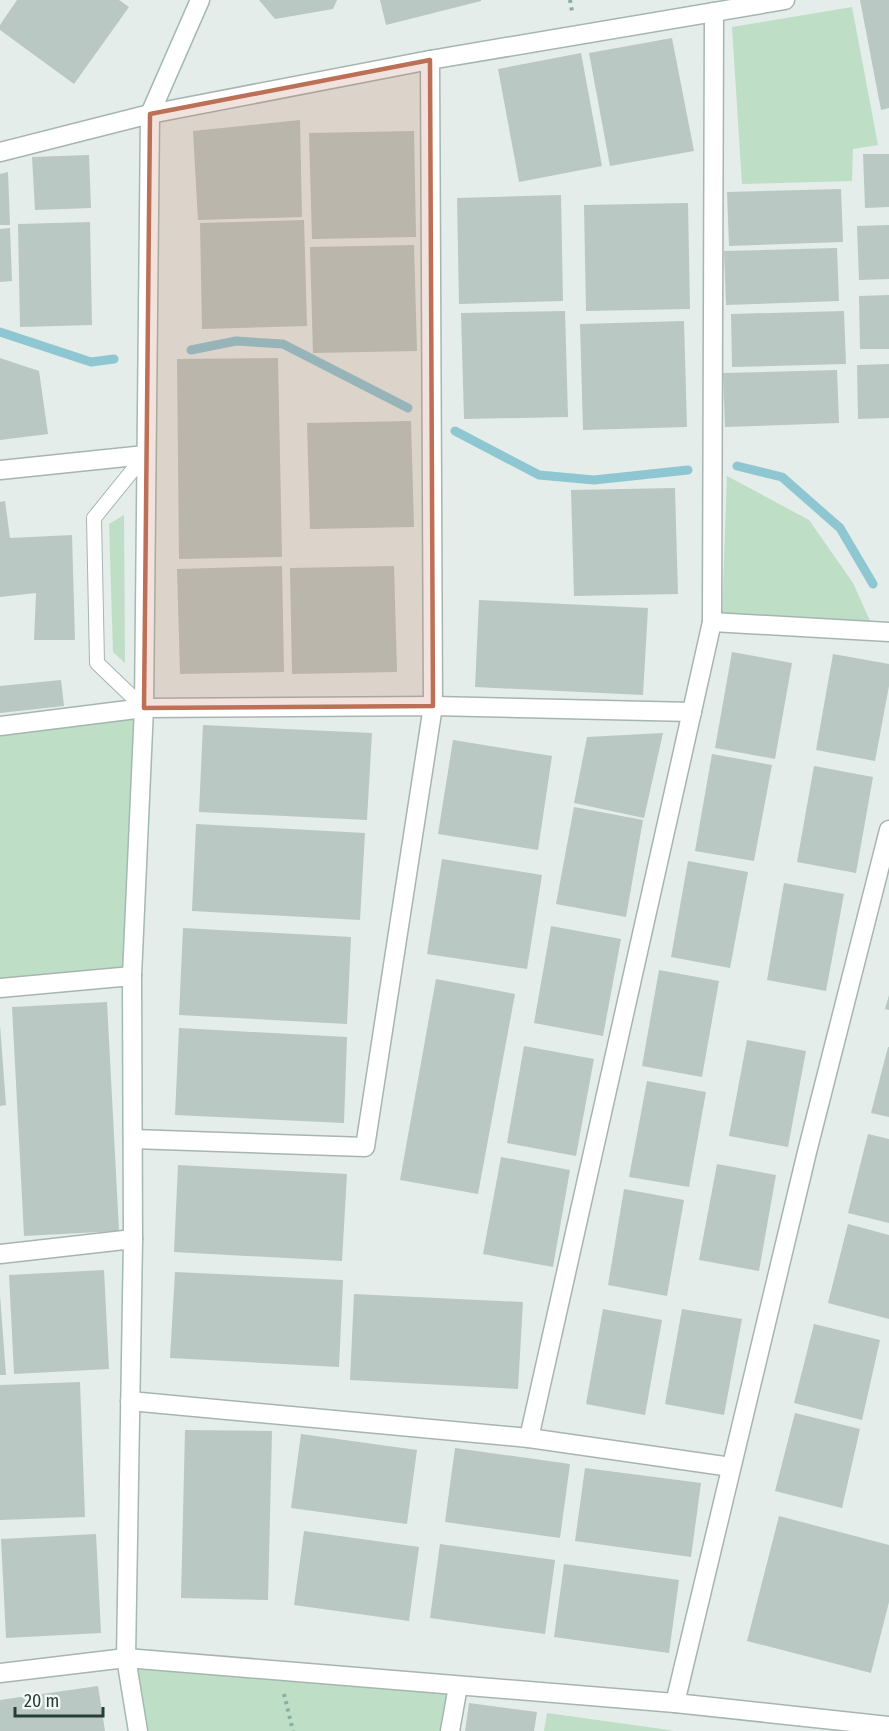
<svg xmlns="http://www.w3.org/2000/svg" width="889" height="1731" viewBox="0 0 889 1731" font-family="'Fira Sans Condensed',sans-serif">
<rect width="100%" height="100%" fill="#e4ede9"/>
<!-- green -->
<g fill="#bedec6">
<polygon points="852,7 878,145 853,149 852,181 742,184 732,27"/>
<polygon points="727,476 809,520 853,583 871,623 722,616"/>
<polygon points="124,515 125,663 113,652 109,524"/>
<polygon points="144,708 132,976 0,988 0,726"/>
<polygon points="126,1658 458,1686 450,1731 138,1731"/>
<polygon points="547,1713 669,1730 674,1731 544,1731"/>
</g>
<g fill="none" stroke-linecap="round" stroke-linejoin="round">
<!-- stream -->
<g stroke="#8ec7d1" stroke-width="9">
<polyline points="0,332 91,362 114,359"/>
<polyline points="191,350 236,341 283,344 408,408"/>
<polyline points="455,431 539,475 594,480 688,470"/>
<polyline points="737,466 782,477 840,528 873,584"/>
</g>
</g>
<!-- building -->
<g fill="#b9c8c2">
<polygon points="17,0 119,0 129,7 74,84 0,30 0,25"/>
<polygon points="259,0 337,0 333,9 275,19"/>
<polygon points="380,0 481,0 481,1 386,25"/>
<polygon points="860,0 889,0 889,108 881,110"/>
<polygon points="672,38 694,151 610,166 589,53"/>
<polygon points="581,53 602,166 519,182 498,69"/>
<polygon points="300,120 302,217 198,220 193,131"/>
<polygon points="414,131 416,237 312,239 309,133"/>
<polygon points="863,154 889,154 889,207 865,208"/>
<polygon points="89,155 91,208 35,210 32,157"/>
<polygon points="8,172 10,225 0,225 0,174"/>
<polygon points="841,189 843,242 729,246 727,192"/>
<polygon points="561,195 563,301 459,304 457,198"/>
<polygon points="688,203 690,309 586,311 584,205"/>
<polygon points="304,220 307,326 202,329 200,223"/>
<polygon points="90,222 92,325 20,327 18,224"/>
<polygon points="889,225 889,279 859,280 857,226"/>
<polygon points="10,228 12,281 0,282 0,229"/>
<polygon points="414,245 417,351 313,353 310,247"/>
<polygon points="837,248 839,301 726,305 724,251"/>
<polygon points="889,295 889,349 860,349 859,296"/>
<polygon points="565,311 568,417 464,419 461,313"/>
<polygon points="844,311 846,364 732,367 731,314"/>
<polygon points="684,321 687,427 583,430 580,324"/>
<polygon points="0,358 39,371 48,434 0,440"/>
<polygon points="278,358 282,557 179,559 177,359"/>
<polygon points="889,364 889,418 858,419 857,365"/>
<polygon points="837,370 839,423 725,427 723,373"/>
<polygon points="411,421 414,527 310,529 307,423"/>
<polygon points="675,488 678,594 574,596 571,490"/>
<polygon points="5,501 10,538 72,535 75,640 34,640 36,593 0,597 0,502"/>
<polygon points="282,566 284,672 180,674 177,569"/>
<polygon points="394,566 397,672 292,674 290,568"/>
<polygon points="479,600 648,608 643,695 475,687"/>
<polygon points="732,652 792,663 775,759 715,748"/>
<polygon points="833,654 889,664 889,686 875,761 816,750"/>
<polygon points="61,680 64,706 0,713 0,686"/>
<polygon points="203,725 372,733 367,820 199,812"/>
<polygon points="663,733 644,818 574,803 587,737"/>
<polygon points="453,740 552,756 538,850 438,834"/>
<polygon points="712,754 772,765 754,861 695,851"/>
<polygon points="814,766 873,777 856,873 797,862"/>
<polygon points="574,807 643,820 626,917 556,904"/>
<polygon points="196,824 365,833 360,920 192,911"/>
<polygon points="442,859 542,875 527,969 427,954"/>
<polygon points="688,861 748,872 730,968 671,957"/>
<polygon points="784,883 844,894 826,991 767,980"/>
<polygon points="551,926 621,939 603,1036 534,1023"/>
<polygon points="183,928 351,937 347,1024 179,1015"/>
<polygon points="659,970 719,981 702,1077 642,1066"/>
<polygon points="436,979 515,994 478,1194 400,1180"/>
<polygon points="889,995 889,1010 885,1009"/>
<polygon points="107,1002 119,1231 24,1236 12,1007"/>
<polygon points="0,1025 6,1105 0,1106"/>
<polygon points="179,1028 347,1037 344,1123 175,1115"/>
<polygon points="747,1040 806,1051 788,1147 729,1136"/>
<polygon points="524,1046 594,1059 576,1156 507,1143"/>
<polygon points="888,1047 889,1047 889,1117 871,1113"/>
<polygon points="647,1081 706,1092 689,1187 629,1177"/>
<polygon points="868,1134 889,1139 889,1223 848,1213"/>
<polygon points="501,1157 570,1170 553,1267 483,1254"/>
<polygon points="717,1164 776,1175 759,1271 699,1260"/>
<polygon points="178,1165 347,1174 342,1261 174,1252"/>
<polygon points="624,1189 684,1200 667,1296 608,1285"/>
<polygon points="848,1224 889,1235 889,1319 828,1303"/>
<polygon points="104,1270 109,1369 14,1374 9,1275"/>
<polygon points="175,1272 343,1280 339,1367 170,1358"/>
<polygon points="354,1294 523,1302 518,1389 350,1380"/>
<polygon points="0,1295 6,1375 0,1375"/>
<polygon points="603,1309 662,1320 645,1415 586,1404"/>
<polygon points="682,1309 742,1319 724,1415 665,1404"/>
<polygon points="814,1324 880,1340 862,1420 794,1403"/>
<polygon points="80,1382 85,1517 0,1520 0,1385"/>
<polygon points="795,1413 860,1429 842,1508 775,1491"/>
<polygon points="185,1430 272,1431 268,1600 181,1598"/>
<polygon points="301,1434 417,1450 407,1524 291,1508"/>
<polygon points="455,1448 570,1464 560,1538 445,1522"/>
<polygon points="585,1468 701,1483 691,1557 575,1541"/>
<polygon points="779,1516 889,1545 889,1602 871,1673 747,1641"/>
<polygon points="304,1531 419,1547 409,1621 294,1605"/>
<polygon points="96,1534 101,1633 6,1638 1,1539"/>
<polygon points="440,1544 555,1560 545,1634 430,1618"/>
<polygon points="564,1564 679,1580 669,1653 554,1637"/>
<polygon points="98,1686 105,1731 0,1731 0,1700"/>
<polygon points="469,1703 537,1712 534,1731 465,1731"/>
</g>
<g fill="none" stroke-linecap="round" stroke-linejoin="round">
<defs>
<polyline id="lane" points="144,708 97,663 94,518 145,455"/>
<g id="street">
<polyline points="0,152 150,114 430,60 785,0"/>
<polyline points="0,470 145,455"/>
<polyline points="712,622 889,632"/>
<polyline points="0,726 144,708 433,706 692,712"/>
<polyline points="0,988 132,976"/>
<polyline points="133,1139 365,1147 433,706 430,60"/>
<polyline points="0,1254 133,1239"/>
<polyline points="130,1401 529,1438 731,1467"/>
<polyline points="529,1438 712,622 714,12"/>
<polyline points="0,1673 126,1658 675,1703 889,1726"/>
<polyline points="675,1703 807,1152 889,830"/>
<polyline points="450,1731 458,1686"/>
</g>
<polyline id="secondary" points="138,1731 126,1658 133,1239 132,976 144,708 150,114 200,0"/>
</defs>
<!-- lane casing -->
<use href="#lane" stroke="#a7b5b0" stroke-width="16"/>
<!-- street casing -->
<use href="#street" stroke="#a7b5b0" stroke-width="21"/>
<!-- secondary casing -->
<use href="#secondary" stroke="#a3b9b1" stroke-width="21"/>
<!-- path -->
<g stroke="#85b0a2" stroke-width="4" stroke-dasharray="3 4.5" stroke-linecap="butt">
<polyline points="570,0 572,11"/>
<polyline points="284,1694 293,1731"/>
</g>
<!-- lane -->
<use href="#lane" stroke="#fff" stroke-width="14"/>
<!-- street -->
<use href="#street" stroke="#fff" stroke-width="18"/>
<!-- secondary -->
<use href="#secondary" stroke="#fff" stroke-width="18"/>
</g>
<!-- marked area -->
<path fill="#bc7056" fill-opacity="0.2" stroke="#bc7056" stroke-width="4.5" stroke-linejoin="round" d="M 430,60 L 433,706 L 144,708 L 150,114 Z"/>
<!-- scale -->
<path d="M15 1707v9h88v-9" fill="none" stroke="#243f37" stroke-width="3"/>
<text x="24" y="1707" font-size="18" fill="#243f37" stroke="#f5faf7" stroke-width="4.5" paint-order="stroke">20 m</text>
</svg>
